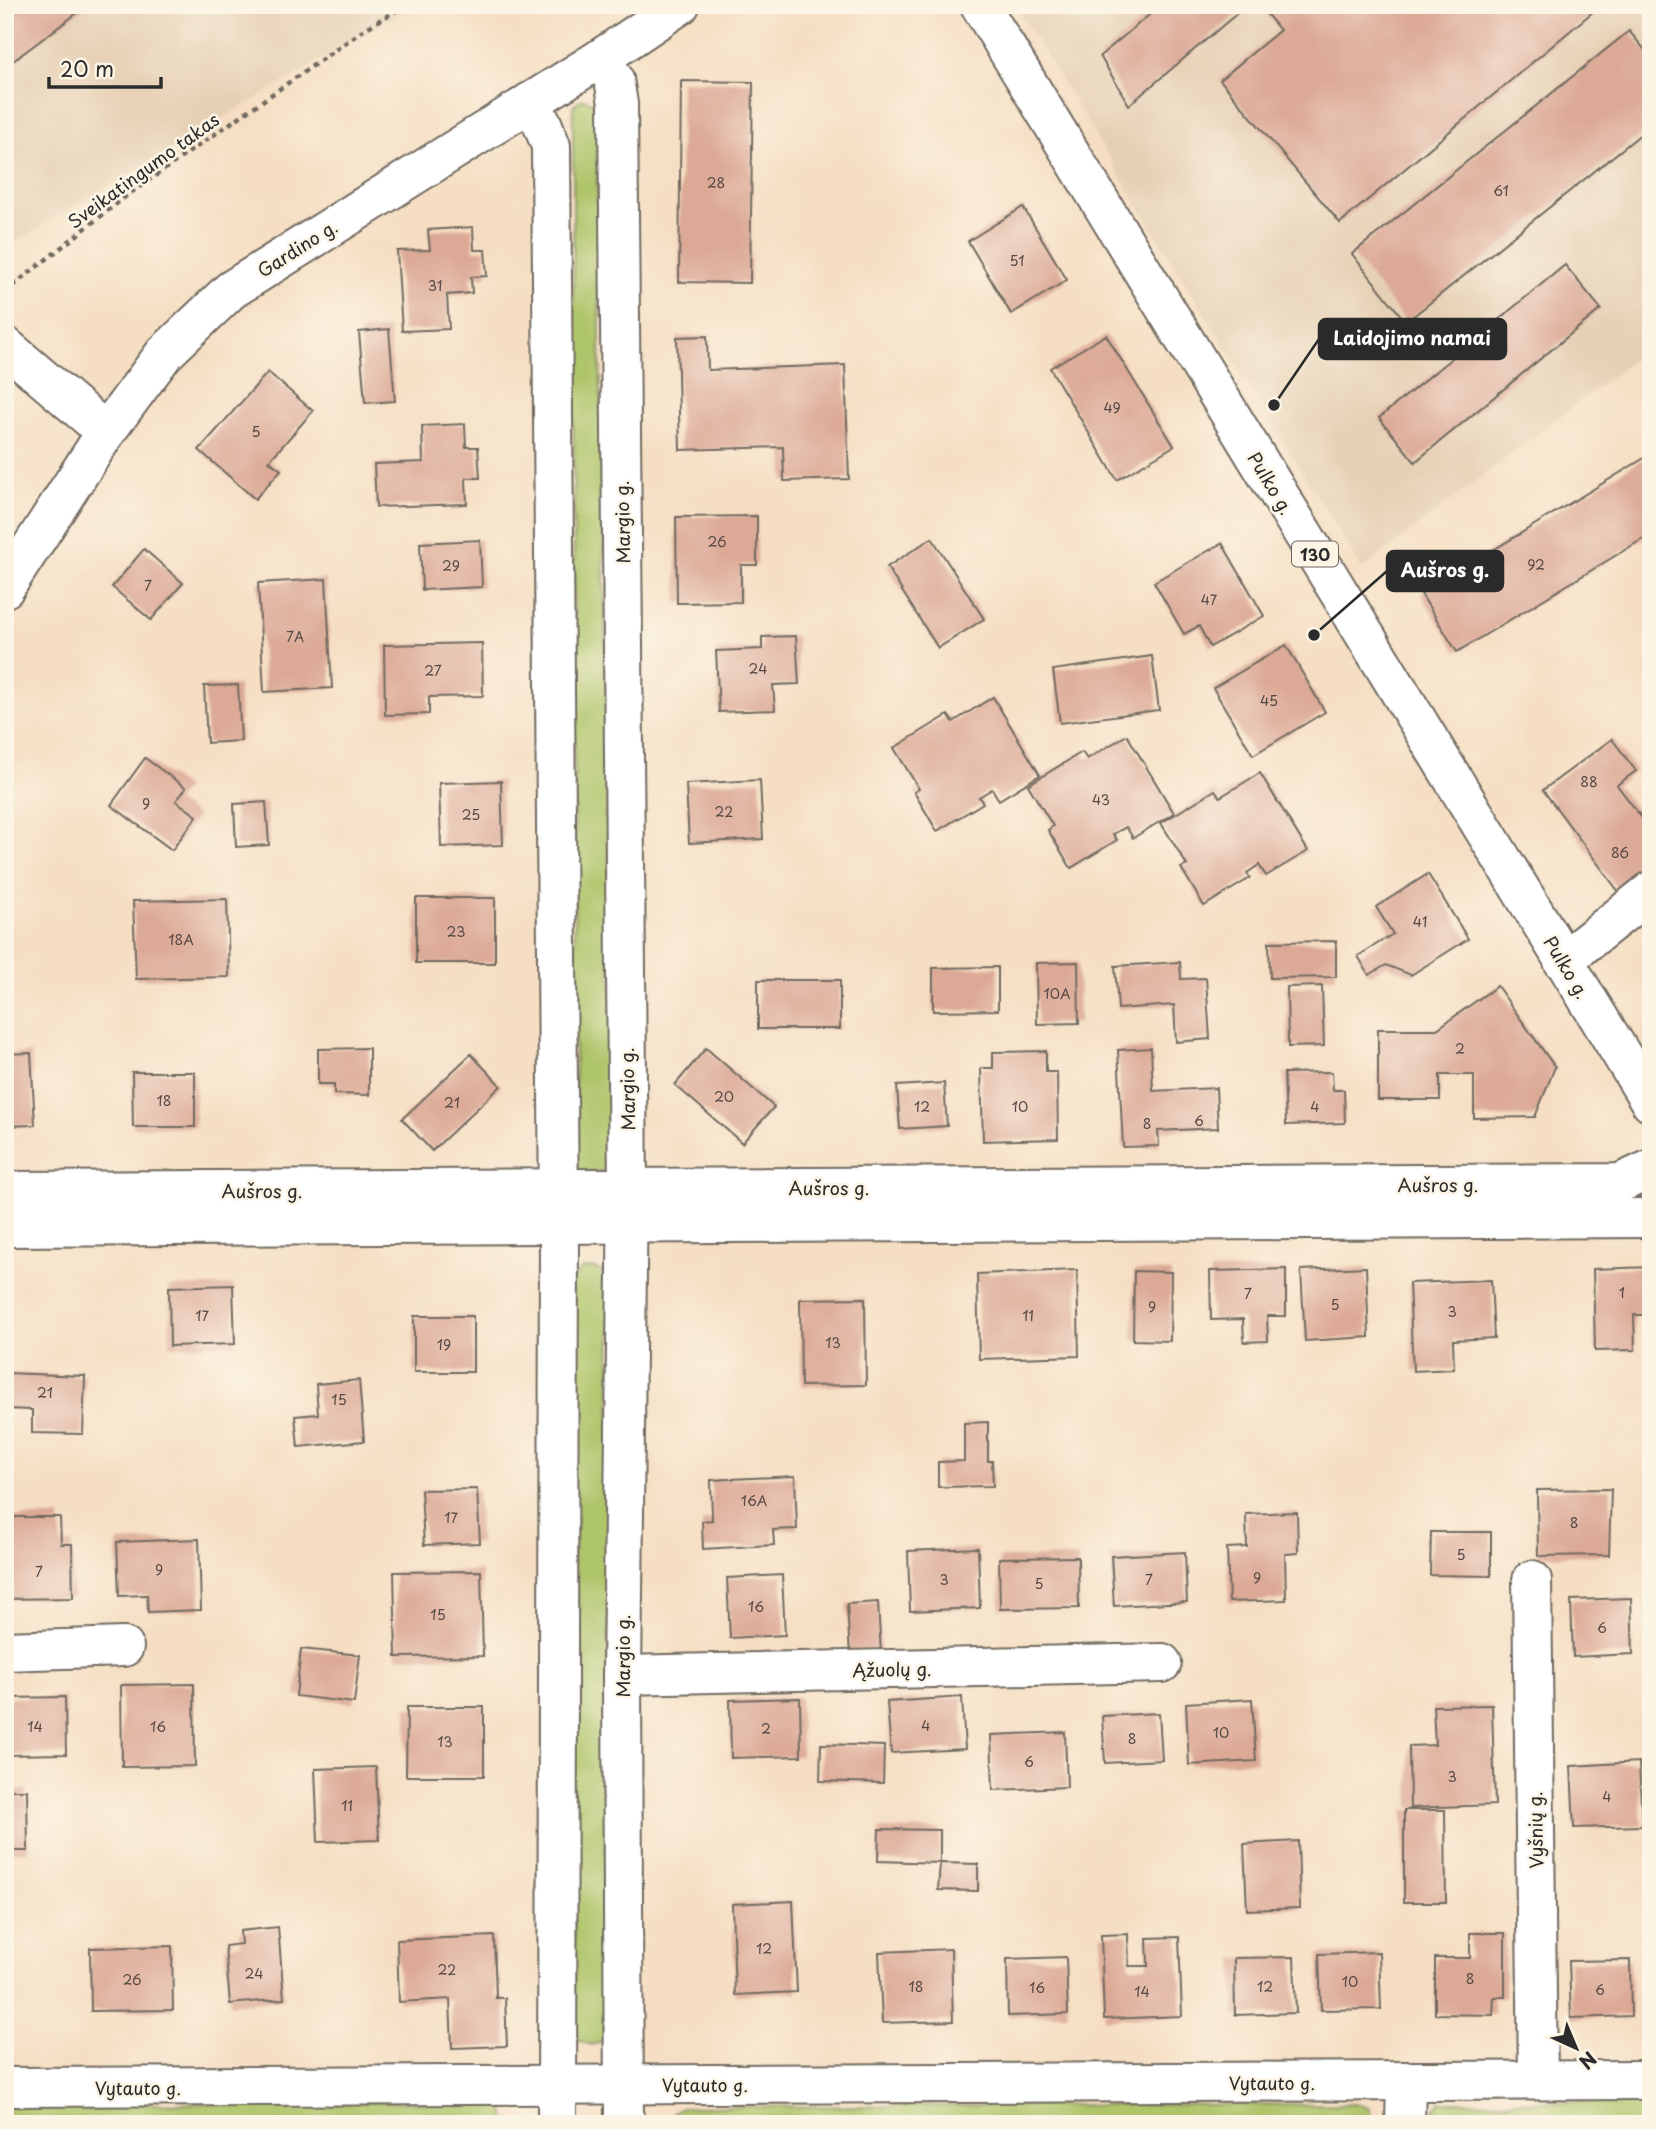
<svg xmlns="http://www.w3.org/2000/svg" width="1656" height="2129" viewBox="0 0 1656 2129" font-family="'Playpen Sans',sans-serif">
<rect width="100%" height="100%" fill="#fcf5e5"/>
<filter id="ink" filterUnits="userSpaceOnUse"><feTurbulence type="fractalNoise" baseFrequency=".0143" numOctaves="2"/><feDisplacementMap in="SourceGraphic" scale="14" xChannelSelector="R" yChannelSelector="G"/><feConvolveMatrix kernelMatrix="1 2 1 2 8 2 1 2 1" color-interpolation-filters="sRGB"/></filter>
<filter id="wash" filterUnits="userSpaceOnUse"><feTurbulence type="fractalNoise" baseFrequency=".00686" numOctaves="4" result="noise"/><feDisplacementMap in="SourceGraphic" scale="28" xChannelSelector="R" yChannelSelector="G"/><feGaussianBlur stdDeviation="1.57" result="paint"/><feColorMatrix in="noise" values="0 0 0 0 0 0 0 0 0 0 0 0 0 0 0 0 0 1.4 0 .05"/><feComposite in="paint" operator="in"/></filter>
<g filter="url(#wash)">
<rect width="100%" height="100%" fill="#f5dec3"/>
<!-- built -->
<g fill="#e6d0b5">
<polygon points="5,5 413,5 5,248"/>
<polygon points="1015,5 1651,5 1651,346 1362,569"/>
</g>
<!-- green -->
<g fill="#afc56a" stroke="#6d784a" stroke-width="2">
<polygon points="584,99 596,104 614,1157 609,1171 582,1172 577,1167 575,1157 573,107 577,102"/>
<polygon points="593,1268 603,1272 611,1283 605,2040 592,2045 579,2041 574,2035 571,1280 582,1269"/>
<polygon points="495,2101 503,2106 507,2124 5,2124 5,2105"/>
<polygon points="1651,2101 1651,2124 1432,2124 1433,2112 1440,2102"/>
<polygon points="1361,2104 1369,2109 1373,2124 671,2124 673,2113 684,2107"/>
</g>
<g id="blocks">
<!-- building -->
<g fill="#dca996">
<polygon points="5,5 88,5 5,67"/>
<polygon points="1161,5 1247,5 1129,105 1100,56"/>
<polygon points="1259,5 1601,5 1340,223 1220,80 1280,30"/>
<polygon points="1629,31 1651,57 1651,126 1406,322 1352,254"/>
<polygon points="681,81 753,82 750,283 679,282"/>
<polygon points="1023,207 1067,280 1011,314 968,241"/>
<polygon points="473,227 474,250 485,250 487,276 471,277 472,293 447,295 449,329 402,331 397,251 430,250 428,230"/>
<polygon points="1565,265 1601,309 1415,462 1379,418"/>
<polygon points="389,329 395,401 365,403 359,332"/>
<polygon points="1106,335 1174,446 1117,480 1050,368"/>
<polygon points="707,336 708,370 845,365 849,479 784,481 783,447 680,450 677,337"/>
<polygon points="268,372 313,411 269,461 281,470 255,499 199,450"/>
<polygon points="465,424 466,447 478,447 480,478 466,478 467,504 376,507 374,464 423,462 422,426"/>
<polygon points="1651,454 1651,534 1457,652 1421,594"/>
<polygon points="757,516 757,565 741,565 741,602 677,603 676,517"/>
<polygon points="932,538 984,619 938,648 887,567"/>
<polygon points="480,540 482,587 422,590 420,543"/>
<polygon points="1222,543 1264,616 1210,647 1199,626 1184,634 1154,582"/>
<polygon points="144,549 183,583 151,620 112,587"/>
<polygon points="326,579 332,688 264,692 258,583"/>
<polygon points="796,636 799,684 773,685 775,710 719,712 716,651 762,649 762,637"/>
<polygon points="482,643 483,696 429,697 429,714 385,715 384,645"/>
<polygon points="1286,645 1325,712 1253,755 1213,688"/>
<polygon points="1152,656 1159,710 1060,723 1053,670"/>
<polygon points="238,685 241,741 207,743 204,686"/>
<polygon points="993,697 1040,775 999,800 992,789 979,797 983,803 937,831 914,792 919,789 894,748 948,715 953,722"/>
<polygon points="1127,735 1174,813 1133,838 1126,827 1113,834 1117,840 1071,868 1048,830 1053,826 1028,785 1082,752 1087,759"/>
<polygon points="1612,739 1636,771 1617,785 1651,830 1651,875 1622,896 1543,790"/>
<polygon points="145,758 186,788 176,801 197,816 172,850 111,805"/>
<polygon points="1260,773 1308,851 1266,876 1259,865 1247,873 1250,878 1204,906 1181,868 1187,865 1161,823 1215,790 1220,797"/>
<polygon points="760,780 763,839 689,843 686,784"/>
<polygon points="501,781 503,845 441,847 439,783"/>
<polygon points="266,802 269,845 236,847 234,804"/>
<polygon points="1428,874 1468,939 1411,975 1386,965 1369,975 1358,956 1393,934 1376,907"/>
<rect x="416" y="898" width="79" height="65"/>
<polygon points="227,899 229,977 136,979 133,901"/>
<polygon points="1336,941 1336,977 1270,978 1269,942"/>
<polygon points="1078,962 1079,1023 1037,1024 1036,963"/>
<polygon points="1180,962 1181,979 1206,978 1210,1039 1176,1042 1174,1005 1118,1009 1115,966"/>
<polygon points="998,967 998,1010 933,1011 933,968"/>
<rect x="758" y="980" width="82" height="49"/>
<polygon points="1322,986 1324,1046 1288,1047 1287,987"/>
<polygon points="1497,986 1555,1067 1535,1117 1474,1118 1474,1075 1440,1075 1440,1100 1378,1100 1378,1029 1437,1029"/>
<polygon points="369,1048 369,1095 334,1094 334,1084 318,1084 318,1049"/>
<polygon points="706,1048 774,1107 742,1143 675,1085"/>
<polygon points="1151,1048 1153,1091 1216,1088 1218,1128 1158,1131 1159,1146 1123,1147 1118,1050"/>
<polygon points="1046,1051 1046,1072 1057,1072 1058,1139 983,1141 981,1068 993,1068 993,1052"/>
<polygon points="31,1053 35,1125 5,1126 5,1054"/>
<polygon points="471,1054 501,1086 432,1151 402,1119"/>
<polygon points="132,1072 195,1072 195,1127 133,1127"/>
<polygon points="1332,1072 1333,1090 1344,1090 1345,1123 1286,1125 1284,1073"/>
<polygon points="944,1083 947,1126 900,1129 897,1086"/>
<polygon points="1366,1267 1369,1337 1305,1341 1301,1270"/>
<polygon points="1651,1267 1651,1315 1634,1315 1635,1350 1595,1351 1593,1269"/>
<polygon points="1286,1269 1286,1316 1267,1316 1268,1341 1244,1342 1243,1319 1211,1320 1210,1271"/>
<polygon points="1077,1270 1079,1356 979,1359 977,1274"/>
<polygon points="1134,1271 1171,1272 1170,1341 1133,1340"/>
<polygon points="1491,1280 1494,1338 1453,1340 1454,1369 1413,1371 1409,1283"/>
<polygon points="233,1285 235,1344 170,1346 169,1287"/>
<polygon points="865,1298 866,1385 801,1386 800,1299"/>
<rect x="414" y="1316" width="59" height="56"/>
<polygon points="5,1373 85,1376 83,1434 32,1433 32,1410 5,1409"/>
<polygon points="359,1380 364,1441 298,1447 295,1416 318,1414 316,1384"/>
<polygon points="988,1422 988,1461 992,1461 993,1486 938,1487 938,1462 964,1461 964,1423"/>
<polygon points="795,1476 797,1529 773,1530 774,1545 703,1549 702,1521 712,1520 711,1480"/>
<polygon points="477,1489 480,1543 424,1545 421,1490"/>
<polygon points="1611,1489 1609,1555 1538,1556 1537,1490"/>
<polygon points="14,1510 14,1517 60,1517 61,1544 72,1544 73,1598 5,1599 5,1511"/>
<polygon points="1297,1512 1298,1553 1285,1554 1286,1600 1229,1602 1227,1548 1247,1547 1246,1514"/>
<polygon points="1431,1532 1491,1532 1491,1576 1430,1575"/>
<polygon points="199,1539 201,1610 148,1612 147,1595 119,1596 117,1542"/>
<polygon points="978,1548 980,1608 910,1611 908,1551"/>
<polygon points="1185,1552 1187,1602 1114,1606 1111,1556"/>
<polygon points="1078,1557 1079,1608 1000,1609 999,1558"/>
<polygon points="481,1571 483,1656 396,1657 394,1572"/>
<polygon points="782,1575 785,1635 730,1638 727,1578"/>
<polygon points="1631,1598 1633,1654 1573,1657 1571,1600"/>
<polygon points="878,1602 881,1654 850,1656 847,1604"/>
<polygon points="301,1649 360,1655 354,1703 296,1696"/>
<polygon points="194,1684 195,1766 122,1767 121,1685"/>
<polygon points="65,1697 66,1754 5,1755 5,1698"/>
<polygon points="962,1697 965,1749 891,1753 887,1702"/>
<polygon points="800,1698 801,1756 731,1758 730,1700"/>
<polygon points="1252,1699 1256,1761 1189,1765 1186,1703"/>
<polygon points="1492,1705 1495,1805 1410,1808 1409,1746 1435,1745 1433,1706"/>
<polygon points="407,1707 484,1707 484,1776 406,1776"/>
<polygon points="1159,1713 1162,1760 1105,1763 1102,1716"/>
<polygon points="1065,1732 1067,1787 993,1790 991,1735"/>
<polygon points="821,1744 884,1746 883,1783 820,1781"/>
<polygon points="1639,1762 1642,1826 1574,1828 1571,1766"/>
<polygon points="376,1767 379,1840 318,1842 315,1769"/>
<polygon points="5,1790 27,1790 28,1851 5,1851"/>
<polygon points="1404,1810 1445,1810 1446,1902 1404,1902"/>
<polygon points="879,1829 940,1830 940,1863 878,1861"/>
<polygon points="1298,1841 1300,1908 1247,1910 1244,1844"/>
<polygon points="940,1863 978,1864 978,1891 938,1890"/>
<polygon points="793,1901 797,1992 735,1995 732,1904"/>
<polygon points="278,1927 284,1999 230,2004 225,1946 241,1944 240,1931"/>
<polygon points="1470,1933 1505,1933 1505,1997 1494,1997 1493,2015 1435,2014 1435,1958 1470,1958"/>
<polygon points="1128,1934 1129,1966 1148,1966 1147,1938 1179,1937 1182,2016 1104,2019 1101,1935"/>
<polygon points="494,1936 496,1998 505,1998 507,2046 452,2048 450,1999 399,2002 397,1940"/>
<polygon points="172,1946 173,2010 91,2011 90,1948"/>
<polygon points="951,1949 953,2021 882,2023 879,1952"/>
<polygon points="1379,1952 1381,2009 1321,2010 1319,1954"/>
<polygon points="1066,1957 1068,2014 1008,2016 1007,1959"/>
<polygon points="1294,1957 1296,2013 1235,2015 1234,1958"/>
<polygon points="1630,1960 1631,2016 1571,2018 1569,1961"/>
</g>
</g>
</g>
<g filter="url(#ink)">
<use href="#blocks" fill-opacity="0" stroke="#726a60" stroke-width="2"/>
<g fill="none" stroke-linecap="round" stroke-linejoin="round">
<defs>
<g id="minor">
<polyline points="601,58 614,79 618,104 628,1188 622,1675 624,2124"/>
<polyline points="530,102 542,123 551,146 559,1225 557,2124"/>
<polyline points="5,346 106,432"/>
<polyline points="5,588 106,432 164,354 231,290 601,58 680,5"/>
<polyline points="1563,961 1651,891"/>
<polyline points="5,1191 1620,1183 1651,1169"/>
<polyline points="5,1227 1651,1218"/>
<polyline points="1532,1580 1538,2080"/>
<polyline points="5,1651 124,1647"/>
<polyline points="622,1675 1162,1663"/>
<polyline points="5,2087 1651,2080"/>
<polyline points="1405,2124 1406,2081"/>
</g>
<polyline id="major" points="980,5 1651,1103"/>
</defs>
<!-- minor casing -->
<use href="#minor" stroke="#726a60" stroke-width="42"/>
<!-- major casing -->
<use href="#major" stroke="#726a60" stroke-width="42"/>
<!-- path -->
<polyline stroke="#726a60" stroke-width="4.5" stroke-dasharray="5 5" stroke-linecap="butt" points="5,292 125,197 368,27 406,5"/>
<!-- minor -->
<use href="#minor" stroke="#fff" stroke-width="38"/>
<!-- major -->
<use href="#major" stroke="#fff" stroke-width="38"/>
</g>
</g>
<g text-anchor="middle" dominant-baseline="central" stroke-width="5" stroke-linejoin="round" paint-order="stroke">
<!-- number labels -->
<g font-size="14" fill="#574a46">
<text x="716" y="182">28</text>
<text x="1501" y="190">61</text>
<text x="1017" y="260">51</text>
<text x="435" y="285">31</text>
<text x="1112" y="407">49</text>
<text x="256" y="431">5</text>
<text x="717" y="541">26</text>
<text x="1536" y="564">92</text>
<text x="451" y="565">29</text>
<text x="148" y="585">7</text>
<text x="1209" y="599">47</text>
<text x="295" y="636">7A</text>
<text x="758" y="668">24</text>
<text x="433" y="670">27</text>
<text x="1269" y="700">45</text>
<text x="1589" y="781">88</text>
<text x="1101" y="799">43</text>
<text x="146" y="803">9</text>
<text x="724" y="811">22</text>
<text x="471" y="814">25</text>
<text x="1620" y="852">86</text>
<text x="1420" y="921">41</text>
<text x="456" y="931">23</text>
<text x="181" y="939">18A</text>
<text x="1057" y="993">10A</text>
<text x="1460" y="1048">2</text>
<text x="724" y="1096">20</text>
<text x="164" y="1100">18</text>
<text x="452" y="1102">21</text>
<text x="922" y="1106">12</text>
<text x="1020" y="1106">10</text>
<text x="1315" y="1106">4</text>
<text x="1199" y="1120">6</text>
<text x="1147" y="1123">8</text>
<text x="1622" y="1292">1</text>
<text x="1248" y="1293">7</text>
<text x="1335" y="1304">5</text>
<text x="1152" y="1306">9</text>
<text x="1452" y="1311">3</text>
<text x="202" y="1315">17</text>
<text x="1028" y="1315">11</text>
<text x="833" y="1342">13</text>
<text x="444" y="1344">19</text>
<text x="45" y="1392">21</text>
<text x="339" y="1399">15</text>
<text x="754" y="1500">16A</text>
<text x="451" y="1517">17</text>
<text x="1574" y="1522">8</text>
<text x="1461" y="1554">5</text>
<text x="159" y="1569">9</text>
<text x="39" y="1571">7</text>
<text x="1257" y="1577">9</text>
<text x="944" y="1579">3</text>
<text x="1149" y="1579">7</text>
<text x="1039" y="1583">5</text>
<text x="756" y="1606">16</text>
<text x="438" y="1614">15</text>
<text x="1602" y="1627">6</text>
<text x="926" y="1725">4</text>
<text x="35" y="1726">14</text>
<text x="158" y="1726">16</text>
<text x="766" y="1728">2</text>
<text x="1221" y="1732">10</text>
<text x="1132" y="1738">8</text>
<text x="445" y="1741">13</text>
<text x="1029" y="1761">6</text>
<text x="1452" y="1776">3</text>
<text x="1607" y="1796">4</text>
<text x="347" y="1805">11</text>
<text x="764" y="1948">12</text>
<text x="447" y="1969">22</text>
<text x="254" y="1973">24</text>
<text x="1470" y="1978">8</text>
<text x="132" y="1979">26</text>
<text x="1350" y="1981">10</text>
<text x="916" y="1986">18</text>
<text x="1265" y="1986">12</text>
<text x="1037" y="1987">16</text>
<text x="1600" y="1989">6</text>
<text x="1142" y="1991">14</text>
</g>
<!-- shield labels -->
<rect fill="#fcf5e5" stroke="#6a6863" stroke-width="2" x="1292" y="541.5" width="46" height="25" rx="5"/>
<g font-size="16" font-weight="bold" fill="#2b2b2b">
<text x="1315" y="554">130</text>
</g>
<!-- street labels -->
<g font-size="18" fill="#2b2b2b" stroke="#fcf5e5">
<text transform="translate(143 170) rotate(-36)">Sveikatingumo takas</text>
<text transform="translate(297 248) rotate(-32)">Gardino g.</text>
<text transform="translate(1271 483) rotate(59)">Pulko g.</text>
<text transform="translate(622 522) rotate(-91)">Margio g.</text>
<text transform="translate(1567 967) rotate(59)">Pulko g.</text>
<text transform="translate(627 1089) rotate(-91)">Margio g.</text>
<text x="1438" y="1184">Aušros g.</text>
<text x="829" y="1187">Aušros g.</text>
<text x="262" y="1190">Aušros g.</text>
<text transform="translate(622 1656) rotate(-90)">Margio g.</text>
<text transform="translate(892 1669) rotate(-1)">Ąžuolų g.</text>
<text transform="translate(1535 1830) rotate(-91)">Vyšnių g.</text>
<text x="1272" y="2082">Vytauto g.</text>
<text x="705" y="2084">Vytauto g.</text>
<text x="138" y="2087">Vytauto g.</text>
</g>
</g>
<!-- callouts -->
<path fill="none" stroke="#2b2b2b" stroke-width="2.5" d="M1274 405L1319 339M1314 635L1387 571"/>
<g fill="#2b2b2b" stroke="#fcf5e5" stroke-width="2.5">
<circle cx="1274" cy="405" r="7"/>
<circle cx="1314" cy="635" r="7"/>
</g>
<g fill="#2b2b2b" stroke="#2b2b2b" stroke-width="2.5">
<rect x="1319" y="319" width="187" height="40" rx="7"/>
<rect x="1387" y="551" width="116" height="40" rx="7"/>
</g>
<g font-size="19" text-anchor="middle" font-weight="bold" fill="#fff">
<text x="1412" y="345">Laidojimo namai</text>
<text x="1445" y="577">Aušros g.</text>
</g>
<!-- margin -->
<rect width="1656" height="2129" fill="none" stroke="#fcf5e5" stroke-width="28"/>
<!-- north arrow -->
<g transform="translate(1576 2048) rotate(136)" stroke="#fcf5e5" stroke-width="5" paint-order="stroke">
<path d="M0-5L12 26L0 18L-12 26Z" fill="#2b2b2b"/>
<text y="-10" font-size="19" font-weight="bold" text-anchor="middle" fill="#2b2b2b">N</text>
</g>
<!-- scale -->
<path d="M49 77v10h112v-10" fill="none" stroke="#2b2b2b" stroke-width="3.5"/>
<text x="60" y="77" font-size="21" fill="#2b2b2b" stroke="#fcf5e5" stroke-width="5" paint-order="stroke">20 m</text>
</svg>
